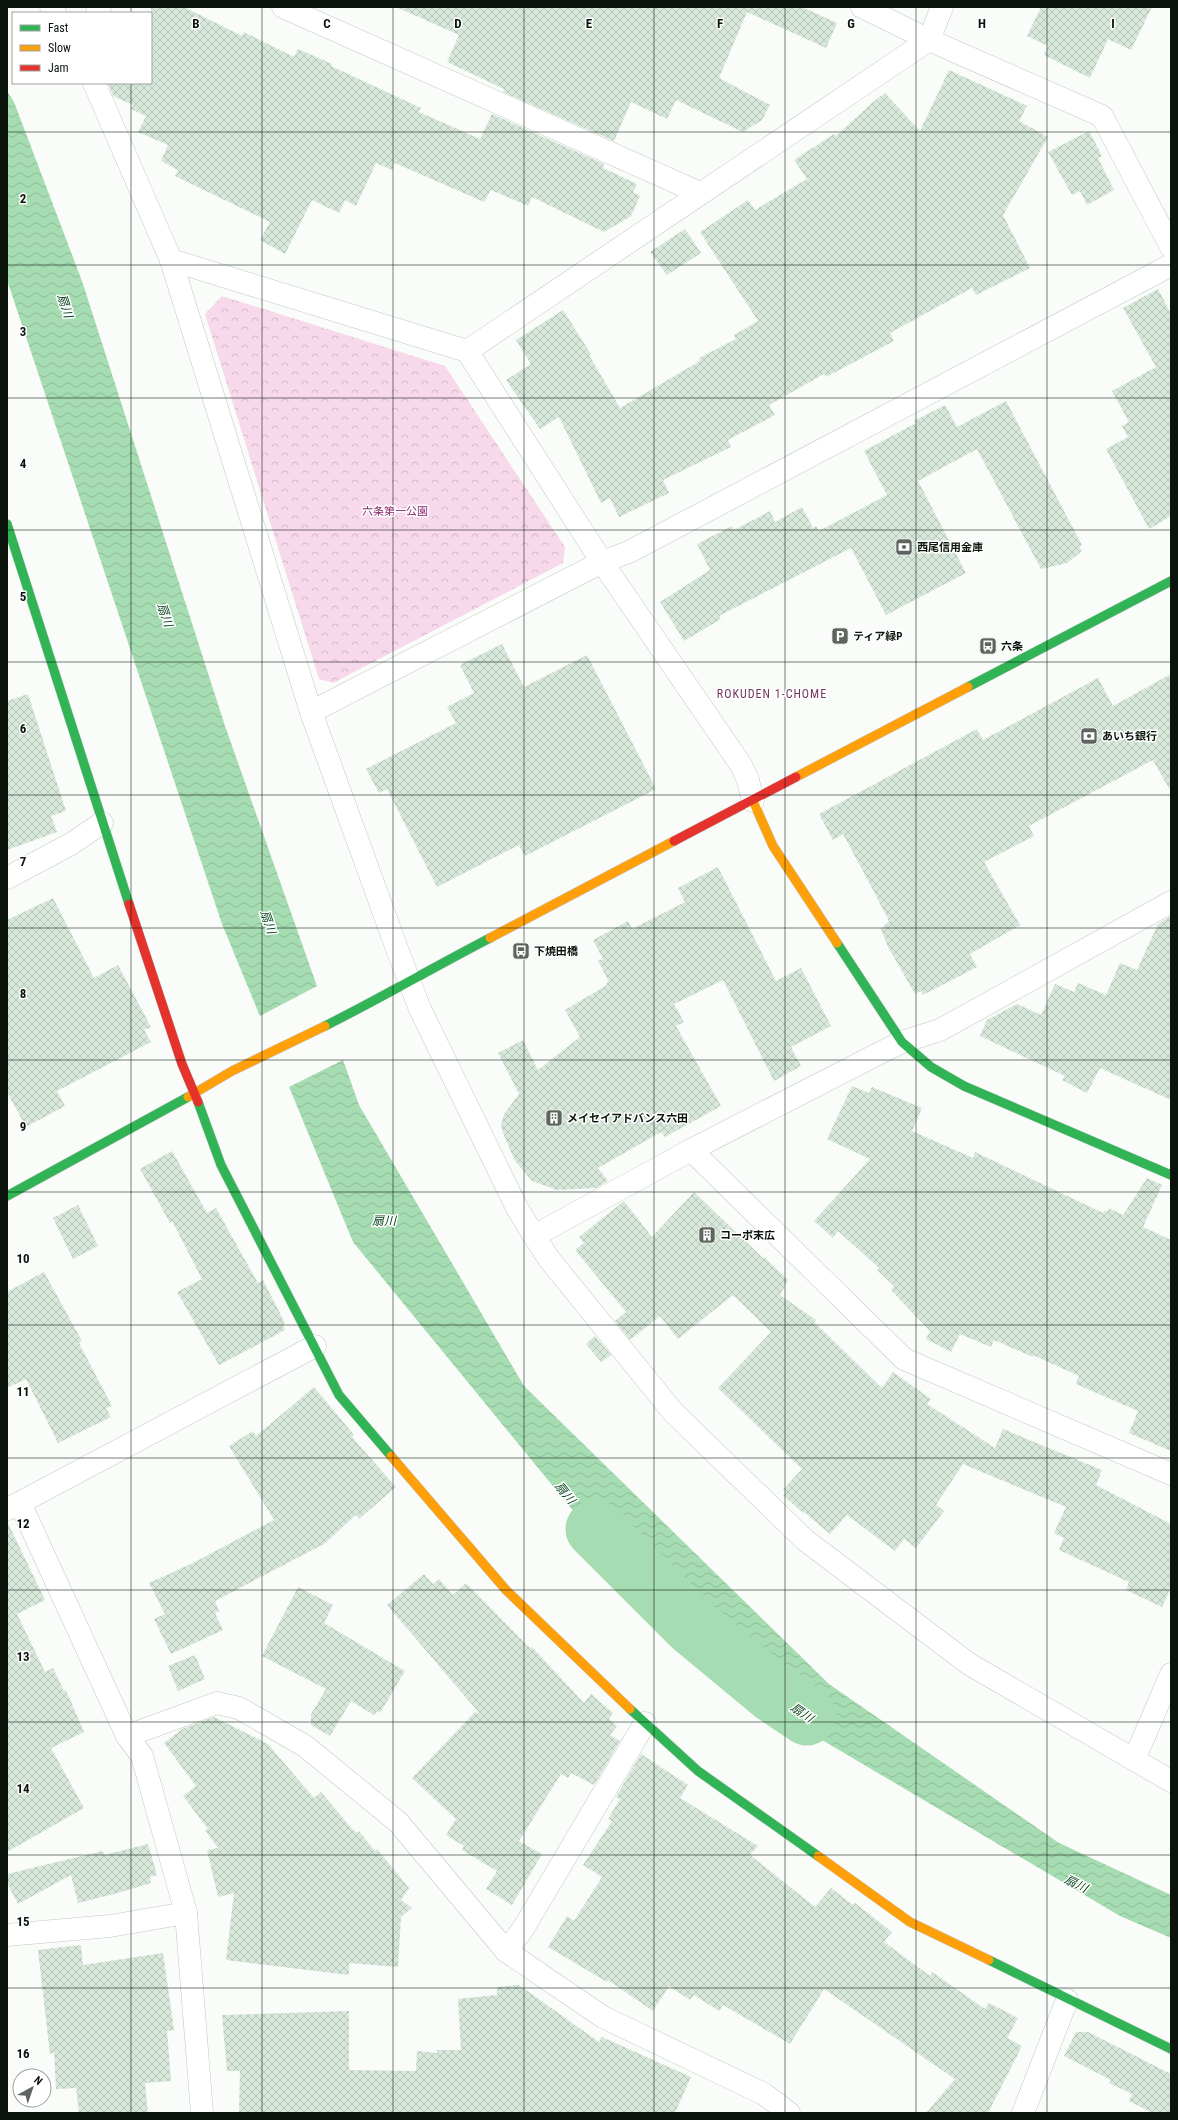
<svg xmlns="http://www.w3.org/2000/svg" width="1178" height="2120" viewBox="0 0 1178 2120" font-family="'Roboto Condensed','Noto Sans JP',sans-serif">
<defs>
<pattern id="park-crowns" width="20" height="18" patternUnits="userSpaceOnUse"><rect width="20" height="18" fill="#f8d9ec"/><path d="M2 6a3 3 0 1 1 6 0M12 15a3 3 0 1 1 6 0" fill="none" stroke="#d3b9c9"/></pattern>
<pattern id="water-waves" width="16" height="10" patternUnits="userSpaceOnUse"><rect width="16" height="10" fill="#a6dcb1"/><path d="M0 5q4-4 8 0t8 0" fill="none" stroke="#8ebc97"/></pattern>
<pattern id="building-cross-hatch" width="8" height="8" patternUnits="userSpaceOnUse"><rect width="8" height="8" fill="#d7e8da"/><path d="M0 0l8 8M0 8l8-8" fill="none" stroke="#b7c6ba"/></pattern>
</defs>
<rect width="100%" height="100%" fill="#f9fcf9"/>
<!-- park -->
<polygon fill="url(#park-crowns)" points="222,296 445,366 565,547 563,563 333,683 319,679 205,314"/>
<!-- water -->
<polygon fill="url(#water-waves)" points="7,91 14,102 82,281 225,726 359,1105 524,1386 829,1684 1059,1843 1171,1895 1171,1938 1120,1916 817,1737 575,1513 353,1242 222,924 7,280"/>
<!-- pier -->
<polygon fill="#f9fcf9" points="319,985 345,1059 287,1088 258,1017"/>
<g fill="none" stroke-linecap="round" stroke-linejoin="round">
<!-- river -->
<polyline stroke="#a6dcb1" stroke-width="59" points="595,1529 691,1625 773,1693 807,1716"/>
</g>
<!-- building -->
<g fill="url(#building-cross-hatch)">
<polygon points="151,7 184,7 242,36 244,32 294,57 298,49 332,64 331,66 421,108 419,112 480,139 492,114 604,164 603,168 637,184 633,192 640,196 631,216 604,232 532,197 528,206 491,190 484,202 395,163 392,170 376,163 356,206 345,200 339,213 312,200 285,254 260,240 270,222 175,176 178,170 161,161 168,145 138,132 146,116 131,109 133,105 113,96 108,83 151,83"/>
<polygon points="396,7 802,7 837,23 826,48 747,12 719,78 770,105 762,120 743,132 676,100 667,119 631,102 614,141 503,92 504,89 447,62 459,35"/>
<polygon points="1041,7 1152,7 1131,50 1108,39 1090,78 1044,55 1048,46 1027,36"/>
<polygon points="949,70 1027,106 1019,121 1048,137 1003,215 1030,268 976,295 972,288 890,333 894,341 826,377 824,374 769,405 775,415 728,440 731,447 663,480 669,493 619,517 610,498 601,503 559,417 540,429 506,380 531,364 516,340 563,310 591,354 589,355 620,408 700,361 699,358 736,339 734,335 758,321 700,232 748,200 755,210 807,179 794,160 834,134 836,136 873,102 885,93 920,131"/>
<polygon points="1089,131 1102,156 1098,158 1114,190 1087,205 1080,191 1072,195 1048,152"/>
<polygon points="685,229 701,253 667,275 650,252"/>
<polygon points="1158,289 1171,314 1171,516 1149,529 1106,449 1128,437 1122,426 1129,422 1112,391 1156,367 1123,308"/>
<polygon points="1006,401 1082,545 1079,547 1082,551 1067,563 1041,569 977,449 918,481 966,573 886,615 851,548 719,616 721,619 684,641 660,602 710,570 697,544 732,526 734,530 770,511 775,522 802,507 813,528 816,526 819,531 887,495 864,451 916,423 914,421 945,405 957,427"/>
<polygon points="502,644 524,687 587,655 656,789 525,856 519,845 437,887 387,789 379,793 366,769 456,723 447,707 474,693 460,665"/>
<polygon points="1171,674 1171,792 1153,760 1029,826 1034,836 984,862 1020,925 970,954 977,967 923,995 921,991 915,994 888,947 881,929 889,921 872,888 843,834 833,840 819,814 977,729 983,740 1098,678 1113,706"/>
<polygon points="28,694 66,811 51,816 57,832 7,850 7,701"/>
<polygon points="718,867 776,981 801,968 831,1026 791,1047 801,1066 774,1081 723,980 674,1004 684,1022 676,1026 721,1106 665,1137 661,1132 598,1168 608,1181 596,1188 557,1190 532,1181 515,1161 503,1133 501,1125 504,1114 519,1094 498,1053 523,1040 538,1070 580,1037 565,1010 607,985 606,983 609,982 598,961 603,959 593,940 628,921 632,929 685,902 678,888"/>
<polygon points="53,898 94,978 118,965 151,1027 144,1030 151,1042 57,1091 65,1106 26,1127 7,1092 7,920"/>
<polygon points="1171,916 1171,1100 1100,1068 1087,1093 1062,1080 1065,1076 980,1036 987,1020 1017,1004 1041,1015 1055,984 1074,992 1078,983 1106,995 1120,963 1137,970 1158,924"/>
<polygon points="852,1086 869,1093 872,1087 922,1108 912,1131 973,1158 975,1152 1103,1213 1105,1210 1107,1212 1109,1208 1123,1215 1147,1178 1162,1185 1143,1227 1171,1240 1171,1451 1129,1433 1138,1411 1076,1384 1079,1376 1033,1355 1033,1357 994,1340 991,1347 960,1334 951,1352 926,1339 930,1331 891,1290 894,1286 877,1270 879,1268 838,1231 833,1238 814,1221 870,1159 827,1139"/>
<polygon points="172,1151 207,1213 216,1208 258,1283 263,1280 285,1323 283,1324 285,1330 219,1365 177,1292 202,1279 172,1221 170,1223 140,1169"/>
<polygon points="694,1192 763,1258 764,1257 788,1280 780,1295 816,1320 814,1322 882,1388 893,1372 931,1399 927,1404 995,1448 1003,1429 1102,1470 1096,1485 1171,1524 1171,1587 1162,1607 1126,1590 1129,1582 1059,1550 1064,1538 1054,1533 1066,1507 963,1464 936,1505 944,1511 916,1548 904,1539 895,1551 847,1515 830,1534 804,1512 803,1513 783,1495 786,1492 783,1490 802,1469 718,1388 771,1332 733,1295 678,1339 660,1316 630,1340 615,1321 626,1312 575,1250 584,1243 579,1237 624,1201 652,1237"/>
<polygon points="78,1205 98,1246 73,1259 53,1218"/>
<polygon points="44,1272 82,1341 79,1343 112,1406 106,1408 111,1417 58,1443 26,1379 7,1388 7,1292"/>
<polygon points="595,1336 611,1355 601,1362 586,1344"/>
<polygon points="314,1387 354,1435 352,1437 396,1487 359,1519 356,1515 324,1544 215,1601 219,1611 215,1613 223,1630 171,1654 154,1619 165,1614 149,1583 193,1563 274,1520 229,1446 253,1431 256,1436"/>
<polygon points="7,1521 45,1600 17,1614 45,1672 53,1668 64,1691 66,1690 84,1732 51,1748 84,1808 7,1852"/>
<polygon points="424,1574 433,1584 439,1579 453,1595 466,1583 530,1648 532,1647 584,1703 591,1694 613,1713 609,1719 617,1726 610,1735 620,1741 594,1785 571,1773 568,1778 561,1774 519,1841 542,1854 512,1905 486,1889 497,1871 462,1850 464,1846 446,1835 456,1819 412,1778 475,1712 480,1714 387,1605"/>
<polygon points="298,1587 333,1605 324,1623 405,1671 380,1713 377,1711 374,1715 351,1701 330,1736 311,1725 311,1714 326,1689 262,1656"/>
<polygon points="195,1655 205,1679 178,1691 168,1666"/>
<polygon points="214,1717 268,1744 314,1798 321,1792 353,1830 357,1833 359,1831 375,1851 377,1849 409,1888 401,1900 412,1908 401,1917 398,1967 349,1963 349,1975 226,1960 234,1893 218,1897 207,1850 218,1848 205,1830 208,1829 183,1796 196,1786 164,1743 182,1729"/>
<polygon points="641,1754 688,1785 680,1798 758,1846 750,1855 815,1907 831,1888 853,1905 855,1903 892,1932 884,1942 930,1976 932,1972 985,2009 989,2003 1018,2018 1007,2038 1022,2046 988,2113 926,2113 955,2079 824,1989 790,2044 723,2005 719,2011 694,1995 690,2000 669,1986 653,2011 608,1980 607,1982 548,1947 567,1916 574,1921 602,1877 583,1865 612,1821 608,1819 620,1799 616,1797"/>
<polygon points="148,1844 157,1875 150,1877 151,1883 114,1894 78,1903 71,1875 18,1904 7,1883 7,1874 103,1851 104,1855"/>
<polygon points="81,1945 83,1965 163,1953 174,2030 167,2031 171,2081 145,2083 148,2113 79,2113 76,2088 56,2089 54,2052 50,2054 38,1950"/>
<polygon points="519,1985 599,2042 602,2037 691,2077 675,2113 239,2112 240,2071 227,2071 222,2015 349,2011 349,2070 416,2071 417,2051 437,2053 437,2050 461,2050 458,1999 497,1995 497,1987"/>
<polygon points="1076,2032 1088,2032 1171,2074 1171,2113 1152,2113 1129,2101 1132,2094 1109,2083 1111,2080 1064,2056"/>
</g>
<g fill="none" stroke-linecap="round" stroke-linejoin="round">
<defs>
<g id="street">
<polyline points="51,7 55,13"/>
<polyline points="283,7 700,193"/>
<polyline points="862,7 929,40 1102,116 1171,247"/>
<polyline points="97,13 100,7"/>
<polyline points="94,83 171,260"/>
<polyline points="467,351 602,562 741,765 748,780 753,801"/>
<polyline points="311,712 602,562 629,552 1171,265"/>
<polyline points="7,878 71,844 102,823"/>
<polyline points="1171,902 940,1030 902,1042 870,1058 691,1150 534,1236 549,1259 673,1412 805,1540 969,1664 1171,1781"/>
<polyline points="691,1150 904,1359 1171,1474"/>
<polyline points="534,1236 517,1208 420,1009 397,949 311,712 171,260 467,351 929,40 942,7"/>
<polyline points="20,1503 127,1736 142,1756 186,1913 202,2113"/>
<polyline points="8,1509 315,1346"/>
<polyline points="127,1736 217,1703 239,1708 305,1746 398,1822 506,1951 603,2017 764,2094 789,2113"/>
<polyline points="1134,1760 1171,1674"/>
<polyline points="7,1935 110,1926 186,1913"/>
<polyline points="506,1951 523,1929 645,1723"/>
<polyline points="1023,2113 1067,2000"/>
</g>
<g id="fast">
<polyline points="7,524 129,904"/>
<polyline points="968,687 1171,581"/>
<polyline points="837,943 902,1042 931,1067 964,1086 1171,1175"/>
<path d="M 325,1026 C 381,998 434,967 490,938"/>
<polyline points="198,1102 221,1165 339,1395 391,1456"/>
<polyline points="7,1196 188,1097"/>
<polyline points="630,1709 698,1771 818,1856"/>
<polyline points="989,1960 1171,2049"/>
</g>
<g id="slow">
<polyline points="796,777 968,687"/>
<polyline points="753,801 773,846 837,943"/>
<polyline points="490,938 674,841"/>
<polyline points="188,1097 232,1071 325,1026"/>
<polyline points="391,1456 506,1590 630,1709"/>
<polyline points="818,1856 910,1922 989,1960"/>
</g>
<g id="jam">
<polyline points="674,841 796,777"/>
<polyline points="129,904 182,1064 198,1102"/>
</g>
</defs>
<!-- street casing -->
<use href="#street" stroke="#c3c9c4" stroke-width="23"/>
<!-- fast casing -->
<use href="#fast" stroke="#c3c9c4" stroke-width="10"/>
<!-- slow casing -->
<use href="#slow" stroke="#c3c9c4" stroke-width="10"/>
<!-- jam casing -->
<use href="#jam" stroke="#c3c9c4" stroke-width="10"/>
<!-- street -->
<use href="#street" stroke="#fefffe" stroke-width="22"/>
<!-- fast -->
<use href="#fast" stroke="#30b455" stroke-width="9"/>
<!-- slow -->
<use href="#slow" stroke="#ff9f0a" stroke-width="9"/>
<!-- jam -->
<use href="#jam" stroke="#e5322d" stroke-width="9"/>
</g>
<!-- grid -->
<path fill="none" stroke="#0a140c" stroke-width="1" stroke-opacity="0.55" d="M 131,7 L 131,13M 262,7 L 262,2113M 393,7 L 393,2113M 524,7 L 524,2113M 654,7 L 654,2113M 785,7 L 785,2113M 916,7 L 916,2113M 1047,7 L 1047,2113M 131,83 L 131,2113M 7,132 L 1171,132M 7,265 L 1171,265M 7,398 L 1171,398M 7,530 L 1171,530M 7,662 L 1171,662M 7,795 L 1171,795M 7,928 L 1171,928M 7,1060 L 1171,1060M 7,1192 L 1171,1192M 7,1325 L 1171,1325M 7,1458 L 1171,1458M 7,1590 L 1171,1590M 7,1722 L 1171,1722M 7,1855 L 1171,1855M 7,1988 L 1171,1988"/>
<!-- icons -->
<defs>
<symbol id="bank-square" viewBox="-11 -11 22 22"><rect x="-9" y="-9" width="18" height="18" rx="4" fill="#5e655f" stroke="#fff"/><path d="M-6-4H6V4H-6ZM0-2.3a2.3 2.3 0 1 0 0 4.6a2.3 2.3 0 1 0 0-4.6Z" fill="#fff"/></symbol>
<symbol id="parking-square" viewBox="-11 -11 22 22"><rect x="-9" y="-9" width="18" height="18" rx="4" fill="#5e655f" stroke="#fff"/><path d="M-3.5-5.5H1a3.5 3.5 0 0 1 0 7H-1V5.5H-3.5ZM-1-3.4V-.6H.8a1.4 1.4 0 0 0 0-2.8Z" fill="#fff"/></symbol>
<symbol id="bus-square" viewBox="-11 -11 22 22"><rect x="-9" y="-9" width="18" height="18" rx="4" fill="#5e655f" stroke="#fff"/><path d="M-5-6H5V4H4V6H2V4H-2V6H-4V4H-5ZM-3.5-4V0h7V-4ZM-3.5 1.2v1.5H-2V1.2ZM2 1.2v1.5H3.5V1.2Z" fill="#fff"/></symbol>
<symbol id="building-square" viewBox="-11 -11 22 22"><rect x="-9" y="-9" width="18" height="18" rx="4" fill="#5e655f" stroke="#fff"/><path d="M-4-6H4V6H1V3H-1V6H-4ZM-2.5-4.3h1.7v1.8h-1.7ZM.8-4.3h1.7v1.8H.8ZM-2.5-1h1.7V.8h-1.7ZM.8-1h1.7V.8H.8Z" fill="#fff"/></symbol>
</defs>
<g fill-rule="evenodd">
<use href="#bank-square" x="894" y="537" width="20" height="20"/>
<use href="#parking-square" x="830" y="626" width="20" height="20"/>
<use href="#bus-square" x="978" y="636" width="20" height="20"/>
<use href="#bank-square" x="1079" y="726" width="20" height="20"/>
<use href="#bus-square" x="511" y="941" width="20" height="20"/>
<use href="#building-square" x="544" y="1108" width="20" height="20"/>
<use href="#building-square" x="697" y="1225" width="20" height="20"/>
</g>
<g text-anchor="middle" dominant-baseline="central" stroke-width="3" stroke-linejoin="round" paint-order="stroke">
<!-- park labels -->
<g font-size="11" fill="#872c6f" stroke="#fff">
<text x="395" y="511">六条第一公園</text>
</g>
<!-- poi labels -->
<g font-size="11" font-weight="bold" fill="#0a140c" stroke="#fff" text-anchor="start">
<text x="917" y="547">西尾信用金庫</text>
<text x="853" y="636">ティア緑P</text>
<text x="1001" y="646">六条</text>
<text x="1102" y="736">あいち銀行</text>
<text x="534" y="951">下焼田橋</text>
<text x="567" y="1118">メイセイアドバンス六田</text>
<text x="720" y="1235">コーポ末広</text>
</g>
<!-- water labels -->
<g font-size="12" font-style="italic" fill="#044019" stroke="#fff">
<text transform="translate(65 306) rotate(72)">扇川</text>
<text transform="translate(165 615) rotate(71)">扇川</text>
<text transform="translate(268 922) rotate(71)">扇川</text>
<text x="384" y="1221">扇川</text>
<text transform="translate(565 1493) rotate(51)">扇川</text>
<text transform="translate(802 1713) rotate(34)">扇川</text>
<text transform="translate(1076 1884) rotate(26)">扇川</text>
</g>
<!-- neighbourhood labels -->
<g font-size="12" letter-spacing="1" fill="#733861" stroke="#fff">
<text x="772" y="694">ROKUDEN 1-CHOME</text>
</g>
</g>
<g font-size="13" text-anchor="middle" font-weight="bold" fill="#0a140c" stroke="#fff" stroke-width="3" stroke-linejoin="round" paint-order="stroke">
<text x="196" y="28">B</text>
<text x="327" y="28">C</text>
<text x="458" y="28">D</text>
<text x="589" y="28">E</text>
<text x="720" y="28">F</text>
<text x="851" y="28">G</text>
<text x="982" y="28">H</text>
<text x="1113" y="28">I</text>
<text x="23" y="203">2</text>
<text x="23" y="336">3</text>
<text x="23" y="468">4</text>
<text x="23" y="601">5</text>
<text x="23" y="733">6</text>
<text x="23" y="866">7</text>
<text x="23" y="998">8</text>
<text x="23" y="1131">9</text>
<text x="23" y="1263">10</text>
<text x="23" y="1396">11</text>
<text x="23" y="1528">12</text>
<text x="23" y="1661">13</text>
<text x="23" y="1793">14</text>
<text x="23" y="1926">15</text>
<text x="23" y="2058">16</text>
</g>
<!-- border -->
<rect width="1178" height="2120" fill="none" stroke="#0a140c" stroke-width="16"/>
<!-- legend -->
<rect x="12" y="12" width="140" height="72" fill="#ffffff" stroke="#9da19e"/>
<rect x="20" y="25" width="20" height="6" fill="#30b455" stroke="#9da19e"/>
<text x="48" y="32" font-size="12" fill="#0a140c">Fast</text>
<rect x="20" y="45" width="20" height="6" fill="#ff9f0a" stroke="#9da19e"/>
<text x="48" y="52" font-size="12" fill="#0a140c">Slow</text>
<rect x="20" y="65" width="20" height="6" fill="#e5322d" stroke="#9da19e"/>
<text x="48" y="72" font-size="12" fill="#0a140c">Jam</text>
<!-- north arrow -->
<g transform="translate(32 2088) rotate(40)"><circle r="19" fill="#ffffff" stroke="#9da19e"/>
<path d="M0-3L7 15L0 10L-7 15Z" fill="#5e655f"/>
<text y="-6" font-size="11" font-weight="bold" text-anchor="middle" fill="#0a140c">N</text>
</g>
</svg>
